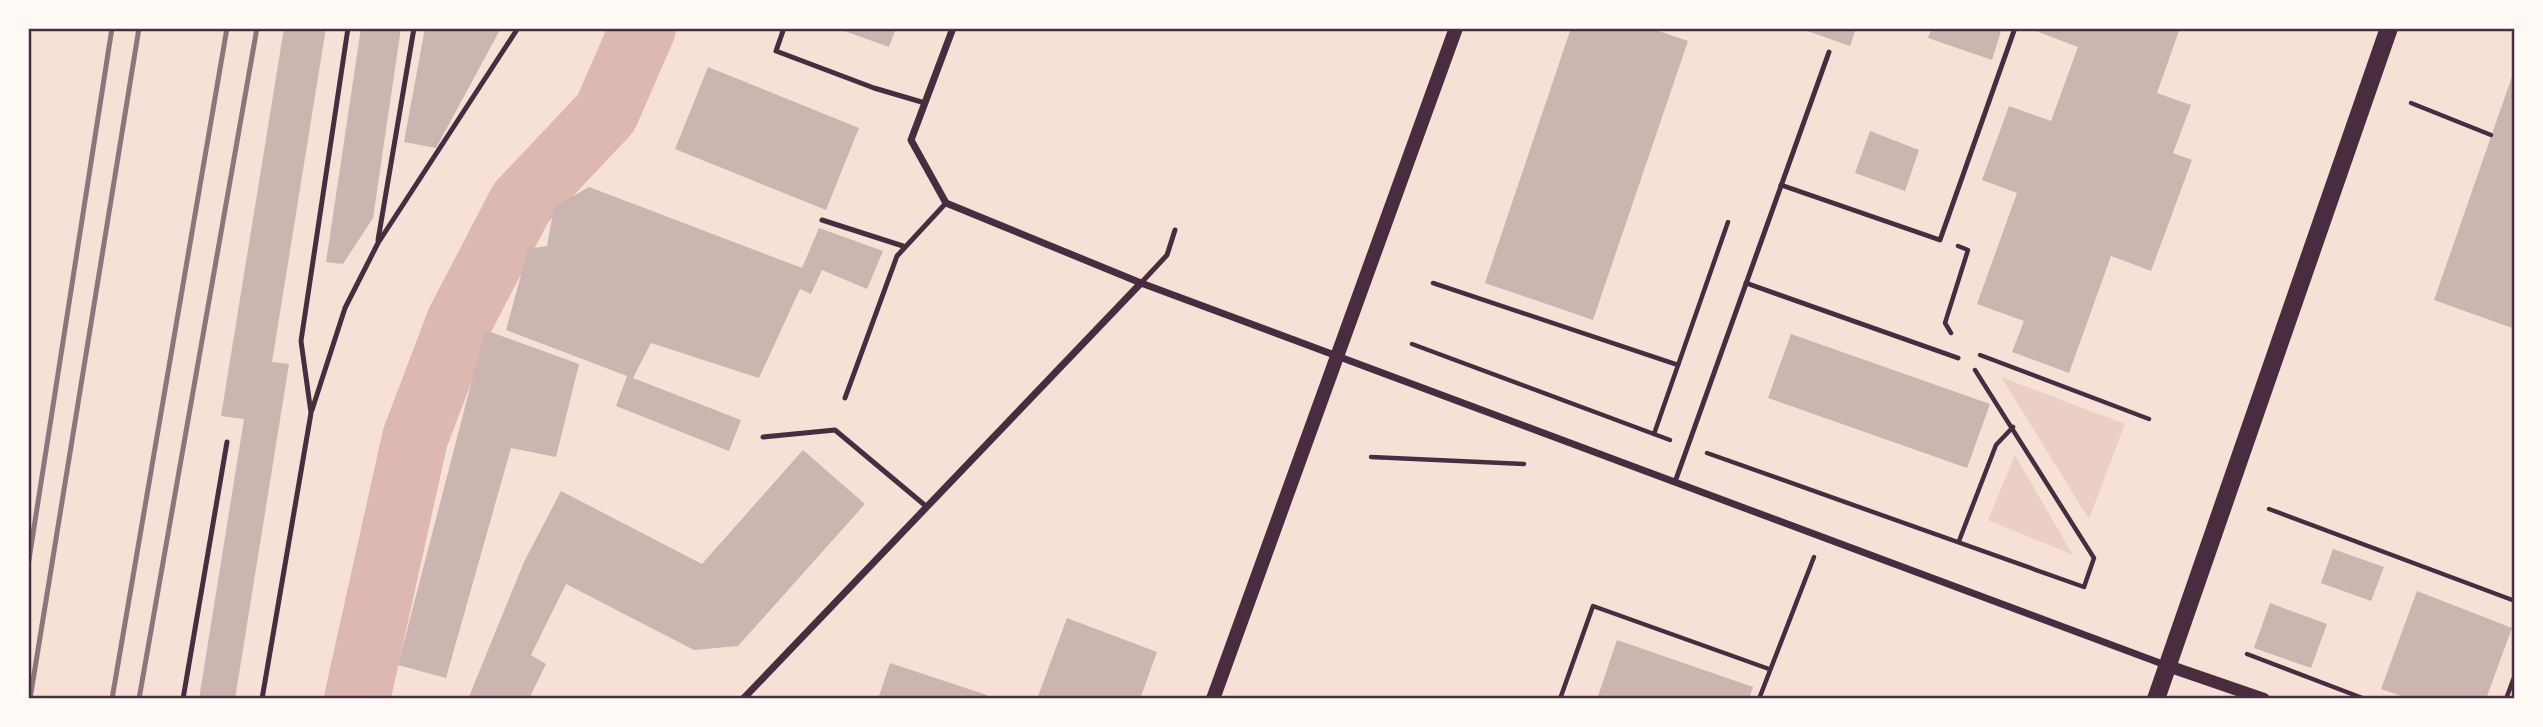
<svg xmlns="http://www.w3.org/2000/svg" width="2543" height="727" viewBox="0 0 2543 727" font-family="'Source Sans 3',sans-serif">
<rect width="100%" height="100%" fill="#f7e1d7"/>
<!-- green -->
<g fill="#ebcfc5">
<polygon points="2001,377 2125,424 2089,519"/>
<polygon points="2015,455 2073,555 1988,520"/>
</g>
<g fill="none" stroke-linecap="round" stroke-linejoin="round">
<!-- river -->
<polyline stroke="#dcb8b0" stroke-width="66" points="357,699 415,438 459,322 521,203 606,113 643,28"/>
</g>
<!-- building -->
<g fill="#ccb4b1">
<polygon points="284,28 326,28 272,362 289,364 235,699 199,699 244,419 221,416"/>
<polygon points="361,28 401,28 373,218 343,264 326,262"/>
<polygon points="425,28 501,28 436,148 404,142"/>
<polygon points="836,28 896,28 889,47"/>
<polygon points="1571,28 1650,28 1688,41 1593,320 1485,283"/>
<polygon points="1799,28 1856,28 1850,46"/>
<polygon points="1932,28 2002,28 1992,60 1928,38"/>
<polygon points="2028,28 2180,28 2157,93 2191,105 2173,153 2192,160 2151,271 2111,256 2069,373 2012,352 2024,321 1977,304 2017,193 1982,180 2009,106 2051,121 2078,47"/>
<polygon points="708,67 859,128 826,210 675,149"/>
<polygon points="2515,68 2515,329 2434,300"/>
<polygon points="1870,131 1919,150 1905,191 1855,173"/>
<polygon points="589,187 802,268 819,228 883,251 867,289 822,270 811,294 800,289 759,378 651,343 633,378 741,420 729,451 616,406 627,376 506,330 528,249 547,246 554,207"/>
<polygon points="485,330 579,364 556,457 511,448 446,678 398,665"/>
<polygon points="1791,334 1990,404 1967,468 1768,398"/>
<polygon points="803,450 865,504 738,646 694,650 566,584 531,655 546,664 529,699 468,699 524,562 561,491 702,564"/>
<polygon points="2333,549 2384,567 2371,601 2321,583"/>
<polygon points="2417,591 2512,628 2486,699 2410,699 2381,689"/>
<polygon points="2270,603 2327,624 2311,668 2254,648"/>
<polygon points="1067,618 1157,652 1140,699 1037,699"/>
<polygon points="1617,640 1753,687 1749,699 1597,699"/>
<polygon points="890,663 987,695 985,699 878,699"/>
</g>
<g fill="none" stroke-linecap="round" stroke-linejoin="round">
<!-- path -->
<g stroke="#4a2c40" stroke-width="4.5">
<polyline points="2411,103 2491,135"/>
<polyline points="1433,283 1678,365"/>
<polyline points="1951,333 1945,323 1968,250 1958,246"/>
<polyline points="1412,344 1670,440"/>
<polyline points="1980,355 2149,419"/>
<polyline points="1654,434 1728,222"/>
<polyline points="1707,453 2084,587 2094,558 1975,370"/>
<polyline points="1371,457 1524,464"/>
<polyline points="2269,509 2515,601"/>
<polyline points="1959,541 1996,445 2013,427"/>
<polyline points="2247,654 2365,699"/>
<polyline points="1560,699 1593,606 1769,669"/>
<polyline points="1759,699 1814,557"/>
<polyline points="2506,699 2515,675"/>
</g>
<!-- service -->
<g stroke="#4a2c40" stroke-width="5">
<polyline points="784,28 776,51 874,88 925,103"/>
<polyline points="1781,185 1940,240 2015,28"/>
<polyline points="822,220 903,246"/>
<polyline points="378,240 414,28"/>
<polyline points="1141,283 1167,255 1175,230"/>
<polyline points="1746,283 1958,358"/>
<polyline points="845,398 897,256 946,203"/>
<polyline points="312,410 345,308 378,243 518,28"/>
<polyline points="763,437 835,430 927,507"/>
<polyline points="1675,482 1829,52"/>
<polyline points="183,699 227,442"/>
<polyline points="262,699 311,413 301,341 348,28"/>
</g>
<!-- minor -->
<g stroke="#4a2c40" stroke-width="7">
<polyline points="953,28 911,140 946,203 1141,283 2168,666"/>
<polyline points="743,699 1141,283"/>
</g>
<!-- tertiary -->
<polyline stroke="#4a2c40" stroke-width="12" points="2168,666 2264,699"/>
<!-- secondary -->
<polyline stroke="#4a2c40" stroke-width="14" points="1213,699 1456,28"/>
<!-- primary -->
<polyline stroke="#4a2c40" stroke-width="18" points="2156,699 2389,28"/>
<!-- rail -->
<g stroke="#8f747c" stroke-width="5">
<polyline points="28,566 112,28"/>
<polyline points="30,699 139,28"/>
<polyline points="112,699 227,28"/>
<polyline points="139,699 257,28"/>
</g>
</g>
<!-- border -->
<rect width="2543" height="727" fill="none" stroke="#fffaf5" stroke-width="60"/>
<rect x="30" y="30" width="2483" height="667" fill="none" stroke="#4a2c40" stroke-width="2.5"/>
</svg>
